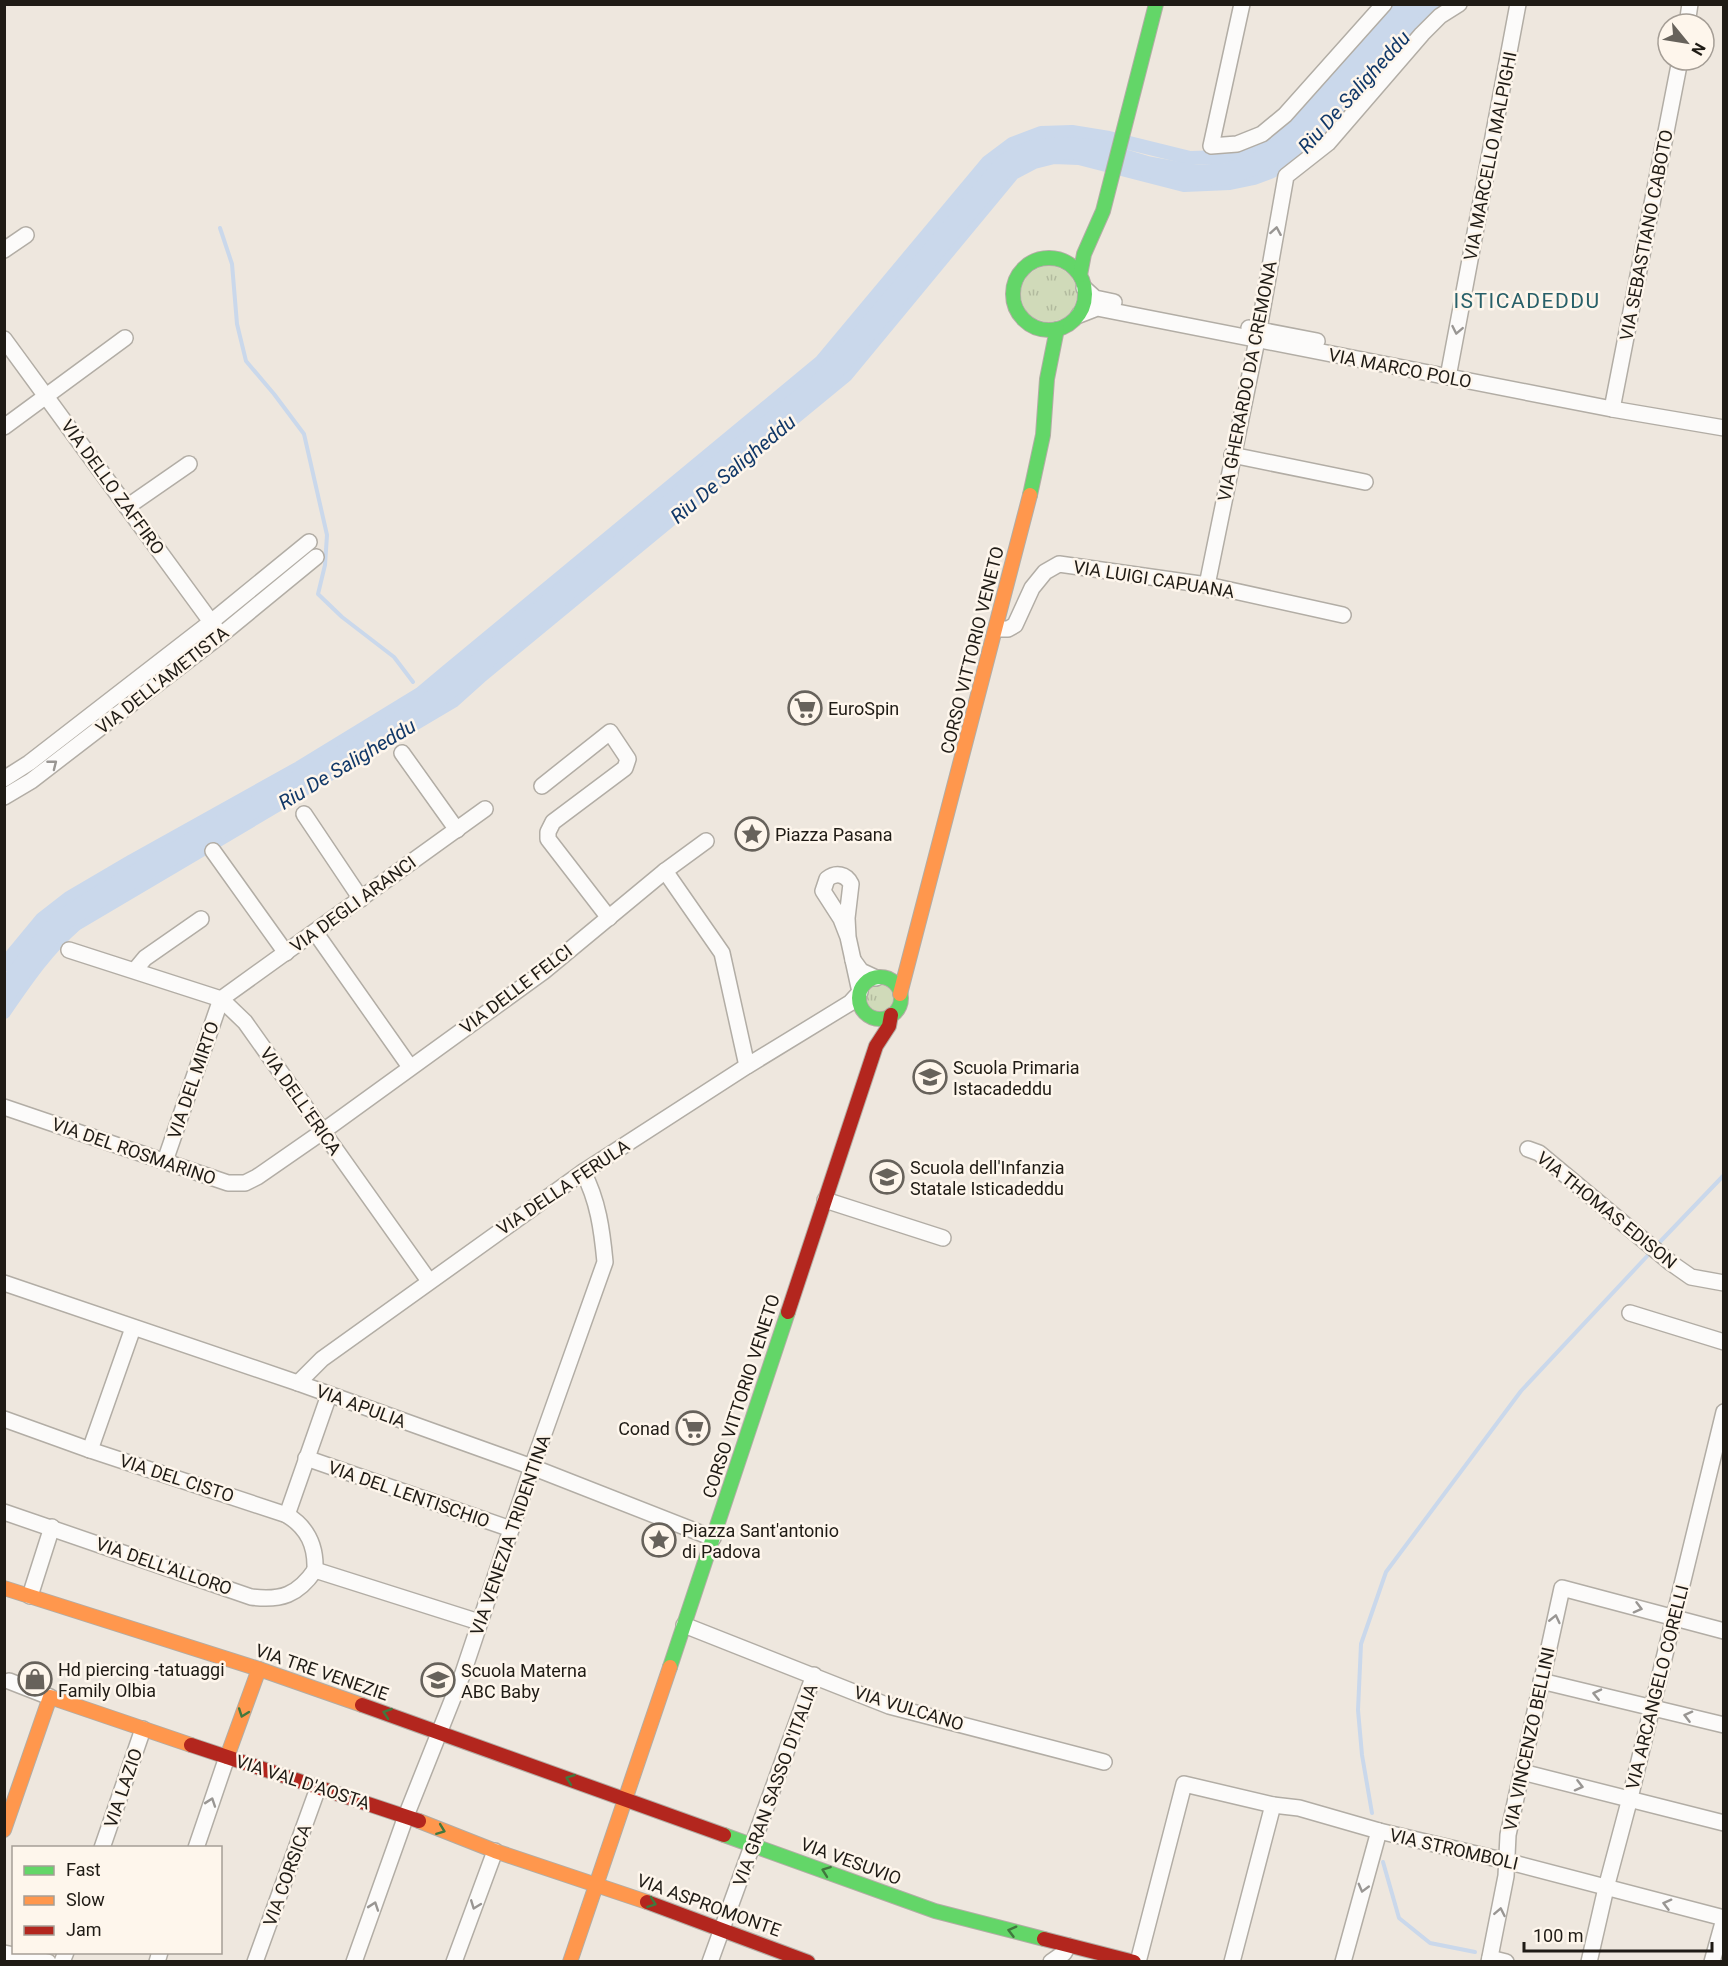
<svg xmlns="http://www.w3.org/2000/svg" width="1728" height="1966" viewBox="0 0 1728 1966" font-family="Roboto,sans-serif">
<defs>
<pattern id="grass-tufts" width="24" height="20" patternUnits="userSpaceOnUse" patternTransform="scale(1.5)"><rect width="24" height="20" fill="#d0dab9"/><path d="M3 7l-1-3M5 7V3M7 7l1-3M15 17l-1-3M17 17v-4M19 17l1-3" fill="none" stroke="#b2ba9e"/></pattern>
</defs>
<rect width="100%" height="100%" fill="#eee7de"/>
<!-- grass -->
<g fill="url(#grass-tufts)">
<circle cx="1049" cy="294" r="28"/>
<circle cx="880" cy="998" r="13"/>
</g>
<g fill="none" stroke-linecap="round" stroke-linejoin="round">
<!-- stream -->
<g stroke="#cad8eb" stroke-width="4">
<polyline points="220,228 232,264 237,324 246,361 274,394 304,434 327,535 325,565 318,594 342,617 394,657 413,682"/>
<polyline points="418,712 419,704"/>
<polyline points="1656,1246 1724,1175"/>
<polyline points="1372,1813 1362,1755 1358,1710 1361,1644 1386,1572 1521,1391 1651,1252"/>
<polyline points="1383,1862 1399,1918 1430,1943 1475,1952"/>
</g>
<!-- canal -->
<g stroke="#cad8eb" stroke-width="14">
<polyline points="4,965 42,919 69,898 132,861 299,768 420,694 445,673 821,362 988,162 1012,144 1041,133 1072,132 1109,138 1190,158 1223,157 1255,146 1280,133 1308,106 1393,4"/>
<path d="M 4,1012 C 26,980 47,949 76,924 L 453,701 L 482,675 L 846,375 L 1013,173 L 1034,162 L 1054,157 L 1079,158 L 1184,185 L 1230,183 L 1254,178 L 1270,172 L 1293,160 L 1323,133 L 1423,16 L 1439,4"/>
</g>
<!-- river -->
<polyline stroke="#cad8eb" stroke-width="22" points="4,994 30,958 63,920 104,894 418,712 456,683 616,549 819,385 840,363 1006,164 1033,151 1060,148 1090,150 1147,167 1196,176 1227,174 1256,164 1296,137 1416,4"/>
<defs>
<g id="street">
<polyline points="1242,4 1211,146 1237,144 1262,134 1285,115 1384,4"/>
<polyline points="1687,24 1690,4"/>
<polyline points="4,250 26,235"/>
<polyline points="1084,288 1095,298 1114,302"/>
<polyline points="1079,315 1097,308 1612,409 1724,428"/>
<polyline points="1249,328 1317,341"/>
<polyline points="4,339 217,630"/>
<polyline points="1448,377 1518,4"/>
<polyline points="1612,409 1680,60"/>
<polyline points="4,427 125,338"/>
<polyline points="1232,455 1365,482"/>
<polyline points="127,507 189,464"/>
<polyline points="1207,585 1257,340 1286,176 1328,143 1422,34 1440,16 1459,4"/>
<polyline points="997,629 1008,629 1015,625 1032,588 1045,572 1059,564 1207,585 1343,615"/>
<polyline points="402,753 457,830"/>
<polyline points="4,779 29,763 211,622 309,542"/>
<polyline points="542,786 610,732 628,759 625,768 553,822 548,832 548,839 609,918"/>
<polyline points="4,797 31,781 221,635 316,557"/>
<polyline points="304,814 361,899"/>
<polyline points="213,851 286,953"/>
<polyline points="665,871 722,953 747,1066"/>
<polyline points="315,932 410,1067"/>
<polyline points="69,950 221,999 245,1022 429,1281"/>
<polyline points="853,960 861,971 876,978"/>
<polyline points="135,970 145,958 201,919"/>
<polyline points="4,1107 228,1183 245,1183 257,1177 322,1132 543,972 665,871 706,841"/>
<polyline points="1528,1149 1539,1153 1671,1263 1691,1277 1724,1283"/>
<polyline points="165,1161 221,999 485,809"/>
<polyline points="825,1200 943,1238"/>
<polyline points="4,1283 298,1383 532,1467 713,1538"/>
<polyline points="1630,1313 1724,1342"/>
<path d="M 298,1383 L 322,1359 L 583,1172 L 747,1066 L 850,1003 L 860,992 L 848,937 L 841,919 L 823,891 L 827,879 C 836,872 846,874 851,884 L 847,918 L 848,937"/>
<path d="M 4,1419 L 90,1450 L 287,1515 C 308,1528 316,1546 315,1570"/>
<polyline points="90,1450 133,1328"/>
<polyline points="306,1458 511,1529"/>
<path d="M 4,1512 L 251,1597 C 281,1601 298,1595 315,1570"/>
<polyline points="287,1515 329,1395"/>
<polyline points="315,1570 479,1622"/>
<polyline points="30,1596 52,1527"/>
<polyline points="684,1625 889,1706 1104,1762"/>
<polyline points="9,1681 50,1697"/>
<polyline points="1541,1681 1724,1725"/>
<polyline points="1522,1772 1724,1823"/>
<polyline points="102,1848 143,1729"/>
<polyline points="196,1848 227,1757"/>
<polyline points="4,1953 48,1962"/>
<polyline points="1490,1958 1506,1962"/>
<polyline points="62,1962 66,1952"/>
<polyline points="157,1962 160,1952"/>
<polyline points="255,1962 318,1788"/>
<path d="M 354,1962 L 406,1816 L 463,1673 L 532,1467 L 605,1262 C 602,1230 598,1200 583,1172"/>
<polyline points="454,1962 495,1851"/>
<polyline points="710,1962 814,1675"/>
<polyline points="1051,1962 1064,1953 1068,1946"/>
<polyline points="1138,1962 1184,1784 1273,1805 1299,1808 1379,1831 1506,1861 1724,1918"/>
<polyline points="1232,1962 1273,1805"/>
<polyline points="1343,1962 1379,1831"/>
<polyline points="1489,1962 1506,1876 1508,1835 1562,1588 1724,1631"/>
<polyline points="1589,1962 1606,1888 1630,1798 1724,1412"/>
<polyline points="1712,1962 1724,1919"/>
</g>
<g id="fast">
<circle cx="1049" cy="294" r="36"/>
<polyline points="1080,275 1084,254 1103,211 1156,4"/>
<polyline points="1030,495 1043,435 1047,379 1057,329"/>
<circle cx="880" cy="998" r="21"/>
<polyline points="670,1667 788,1312"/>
<polyline points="724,1835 935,1911 1044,1939"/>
</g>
<g id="slow">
<polyline points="900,994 1030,495"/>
<polyline points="4,1588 259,1669 362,1705"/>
<polyline points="227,1757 259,1669"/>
<polyline points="419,1821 495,1851 647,1902"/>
<polyline points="4,1830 50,1697 191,1745"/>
<polyline points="570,1962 670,1667"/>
</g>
<g id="jam">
<polyline points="788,1312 876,1046 889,1026 891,1015"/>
<polyline points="362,1705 724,1835"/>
<polyline points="191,1745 419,1821"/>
<polyline points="647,1902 808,1962"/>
<polyline points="1044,1939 1134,1962"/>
</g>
</defs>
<!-- street casing -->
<use href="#street" stroke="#b2ada5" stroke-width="18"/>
<!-- fast casing -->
<use href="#fast" stroke="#b2ada5" stroke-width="16"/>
<!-- slow casing -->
<use href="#slow" stroke="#b2ada5" stroke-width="16"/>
<!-- jam casing -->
<use href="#jam" stroke="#b2ada5" stroke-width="16"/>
<!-- street -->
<use href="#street" stroke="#fcfbfa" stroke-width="15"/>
<!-- fast -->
<use href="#fast" stroke="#63d668" stroke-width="14"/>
<!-- slow -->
<use href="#slow" stroke="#ff974d" stroke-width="14"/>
<!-- jam -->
<use href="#jam" stroke="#b3261e" stroke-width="14"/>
</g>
<!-- one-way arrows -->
<defs><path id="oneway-chevron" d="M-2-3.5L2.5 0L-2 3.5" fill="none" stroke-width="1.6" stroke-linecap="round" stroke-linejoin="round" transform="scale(1.5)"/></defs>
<g stroke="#999693">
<use href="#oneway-chevron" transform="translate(1276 231) rotate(-80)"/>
<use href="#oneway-chevron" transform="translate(1457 330) rotate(101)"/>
<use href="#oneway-chevron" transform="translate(53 764) rotate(-38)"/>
<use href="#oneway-chevron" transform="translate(1638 1608) rotate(15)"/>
<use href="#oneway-chevron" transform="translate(1555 1619) rotate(-77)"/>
<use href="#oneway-chevron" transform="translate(1597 1694) rotate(-167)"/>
<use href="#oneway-chevron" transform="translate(1688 1716) rotate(-166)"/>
<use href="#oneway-chevron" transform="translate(1579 1786) rotate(14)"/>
<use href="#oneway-chevron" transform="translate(211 1802) rotate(-71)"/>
<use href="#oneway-chevron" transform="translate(1363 1888) rotate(105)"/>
<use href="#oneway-chevron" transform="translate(1667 1904) rotate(-165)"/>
<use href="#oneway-chevron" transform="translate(475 1905) rotate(111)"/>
<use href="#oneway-chevron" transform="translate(374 1906) rotate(-71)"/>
<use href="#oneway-chevron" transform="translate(1500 1912) rotate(-79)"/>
</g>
<g stroke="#41783e">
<use href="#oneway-chevron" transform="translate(243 1713) rotate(110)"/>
<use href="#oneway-chevron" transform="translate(387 1713) rotate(-161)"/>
<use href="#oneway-chevron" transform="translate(570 1779) rotate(-160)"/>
<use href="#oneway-chevron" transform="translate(441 1830) rotate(21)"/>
<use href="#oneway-chevron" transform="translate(826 1871) rotate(-160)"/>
<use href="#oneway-chevron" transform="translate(652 1903) rotate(20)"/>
<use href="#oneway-chevron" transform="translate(1012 1931) rotate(-165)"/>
</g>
<!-- icons -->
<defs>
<symbol id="supermarket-ring" viewBox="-11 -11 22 22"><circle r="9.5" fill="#fef6ec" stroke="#67625b" stroke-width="1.5"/><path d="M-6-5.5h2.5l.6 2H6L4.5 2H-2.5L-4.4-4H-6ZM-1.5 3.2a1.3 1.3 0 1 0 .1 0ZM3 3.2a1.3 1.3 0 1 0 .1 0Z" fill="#67625b"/></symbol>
<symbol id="sight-ring" viewBox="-11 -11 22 22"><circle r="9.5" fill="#fef6ec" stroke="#67625b" stroke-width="1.5"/><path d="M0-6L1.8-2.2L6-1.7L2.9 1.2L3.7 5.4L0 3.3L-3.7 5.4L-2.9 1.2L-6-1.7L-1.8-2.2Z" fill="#67625b"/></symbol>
<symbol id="school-ring" viewBox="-11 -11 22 22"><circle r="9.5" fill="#fef6ec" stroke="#67625b" stroke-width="1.5"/><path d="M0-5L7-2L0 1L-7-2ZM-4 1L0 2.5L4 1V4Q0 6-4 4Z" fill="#67625b"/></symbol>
<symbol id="shop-ring" viewBox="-11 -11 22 22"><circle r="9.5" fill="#fef6ec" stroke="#67625b" stroke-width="1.5"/><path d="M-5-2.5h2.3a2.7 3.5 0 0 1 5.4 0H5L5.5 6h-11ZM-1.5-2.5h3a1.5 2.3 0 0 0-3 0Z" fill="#67625b"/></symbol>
</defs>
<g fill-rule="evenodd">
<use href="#supermarket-ring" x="786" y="689" width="38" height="38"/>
<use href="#sight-ring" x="733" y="815" width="38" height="38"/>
<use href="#school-ring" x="911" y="1058" width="38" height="38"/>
<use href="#school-ring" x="868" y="1158" width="38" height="38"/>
<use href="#supermarket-ring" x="674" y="1409" width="38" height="38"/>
<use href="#sight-ring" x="640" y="1521" width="38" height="38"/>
<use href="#shop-ring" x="16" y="1660" width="38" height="38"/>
<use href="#school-ring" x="419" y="1661" width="38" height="38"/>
</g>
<g text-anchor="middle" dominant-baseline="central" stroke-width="5" stroke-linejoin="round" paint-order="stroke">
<!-- street labels -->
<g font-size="18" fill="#1f1b15" stroke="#fef6ec">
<text transform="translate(1490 156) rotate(-79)">VIA MARCELLO MALPIGHI</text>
<text transform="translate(1646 235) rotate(-79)">VIA SEBASTIANO CABOTO</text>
<text transform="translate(1400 368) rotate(11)">VIA MARCO POLO</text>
<text transform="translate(1247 381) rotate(-79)">VIA GHERARDO DA CREMONA</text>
<text transform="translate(113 487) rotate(54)">VIA DELLO ZAFFIRO</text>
<text transform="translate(1154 579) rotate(9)">VIA LUIGI CAPUANA</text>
<text transform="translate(972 650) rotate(-76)">CORSO VITTORIO VENETO</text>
<text transform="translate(162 680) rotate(-38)">VIA DELL'AMETISTA</text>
<text transform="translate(353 904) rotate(-36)">VIA DEGLI ARANCI</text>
<text transform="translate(516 989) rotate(-37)">VIA DELLE FELCI</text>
<text transform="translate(193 1080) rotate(-71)">VIA DEL MIRTO</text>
<text transform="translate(301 1101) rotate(55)">VIA DELL'ERICA</text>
<text transform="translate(134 1151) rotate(19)">VIA DEL ROSMARINO</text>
<text transform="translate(563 1187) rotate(-34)">VIA DELLA FERULA</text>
<text transform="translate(1607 1210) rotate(39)">VIA THOMAS EDISON</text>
<text transform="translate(741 1396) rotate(-72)">CORSO VITTORIO VENETO</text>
<text transform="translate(361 1406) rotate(20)">VIA APULIA</text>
<text transform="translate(177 1478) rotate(18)">VIA DEL CISTO</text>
<text transform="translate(409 1494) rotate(19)">VIA DEL LENTISCHIO</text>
<text transform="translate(510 1535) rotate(-71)">VIA VENEZIA TRIDENTINA</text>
<text transform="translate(164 1566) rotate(19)">VIA DELL'ALLORO</text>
<text transform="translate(322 1672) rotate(19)">VIA TRE VENEZIE</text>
<text transform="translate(1657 1687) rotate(-76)">VIA ARCANGELO CORELLI</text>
<text transform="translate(909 1708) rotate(17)">VIA VULCANO</text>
<text transform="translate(1529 1739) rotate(-78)">VIA VINCENZO BELLINI</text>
<text transform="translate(303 1782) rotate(18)">VIA VAL D'AOSTA</text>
<text transform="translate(775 1785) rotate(-70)">VIA GRAN SASSO D'ITALIA</text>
<text transform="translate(123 1788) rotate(-71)">VIA LAZIO</text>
<text transform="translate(1454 1849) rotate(13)">VIA STROMBOLI</text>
<text transform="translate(851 1861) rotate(20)">VIA VESUVIO</text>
<text transform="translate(287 1875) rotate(-70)">VIA CORSICA</text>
<text transform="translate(709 1905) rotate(20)">VIA ASPROMONTE</text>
</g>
<!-- poi labels -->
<g font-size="18" fill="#1f1b15" stroke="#fef6ec" text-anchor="start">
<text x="828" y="708">EuroSpin</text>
<text x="775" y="834">Piazza Pasana</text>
<text x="953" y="1067">Scuola Primaria<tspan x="953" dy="21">Istacadeddu</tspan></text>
<text x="910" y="1167">Scuola dell'Infanzia<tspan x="910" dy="21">Statale Isticadeddu</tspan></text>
<text x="670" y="1428" text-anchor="end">Conad</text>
<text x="682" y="1530">Piazza Sant'antonio<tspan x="682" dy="21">di Padova</tspan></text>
<text x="58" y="1669">Hd piercing -tatuaggi<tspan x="58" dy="21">Family Olbia</tspan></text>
<text x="461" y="1670">Scuola Materna<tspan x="461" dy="21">ABC Baby</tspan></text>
</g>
<!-- water labels -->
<g font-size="20" font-style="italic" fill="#113868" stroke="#fef6ec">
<text transform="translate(1354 92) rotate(-48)">Riu De Saligheddu</text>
<text transform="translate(733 469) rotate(-40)">Riu De Saligheddu</text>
<text transform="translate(347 764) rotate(-31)">Riu De Saligheddu</text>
</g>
<!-- quarter labels -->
<g font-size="21" letter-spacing="1.5" fill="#286069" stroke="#fef6ec">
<text x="1527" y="301">ISTICADEDDU</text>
</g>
</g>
<!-- border -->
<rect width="1728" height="1966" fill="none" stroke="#1f1b15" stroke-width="12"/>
<!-- legend -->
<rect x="12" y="1846" width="210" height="108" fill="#fef6ec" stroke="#a59e96" stroke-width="1.5"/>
<rect x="24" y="1866" width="30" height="9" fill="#63d668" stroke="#a59e96" stroke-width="1.5"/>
<text x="66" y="1876" font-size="18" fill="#1f1b15">Fast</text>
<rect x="24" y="1896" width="30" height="9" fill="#ff974d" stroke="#a59e96" stroke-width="1.5"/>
<text x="66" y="1906" font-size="18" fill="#1f1b15">Slow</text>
<rect x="24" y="1926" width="30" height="9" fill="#b3261e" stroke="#a59e96" stroke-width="1.5"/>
<text x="66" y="1936" font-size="18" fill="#1f1b15">Jam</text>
<!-- north arrow -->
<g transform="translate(1686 42) rotate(120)"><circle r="28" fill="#fef6ec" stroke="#a59e96" stroke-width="1.5"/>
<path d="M0-4.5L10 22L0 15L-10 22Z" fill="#67625b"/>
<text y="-9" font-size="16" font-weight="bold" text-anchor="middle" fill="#1f1b15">N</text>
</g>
<!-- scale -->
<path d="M1524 1942v9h188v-9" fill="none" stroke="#1f1b15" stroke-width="3"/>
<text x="1533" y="1942" font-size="18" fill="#1f1b15" stroke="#fef6ec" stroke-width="4.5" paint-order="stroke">100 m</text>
</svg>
